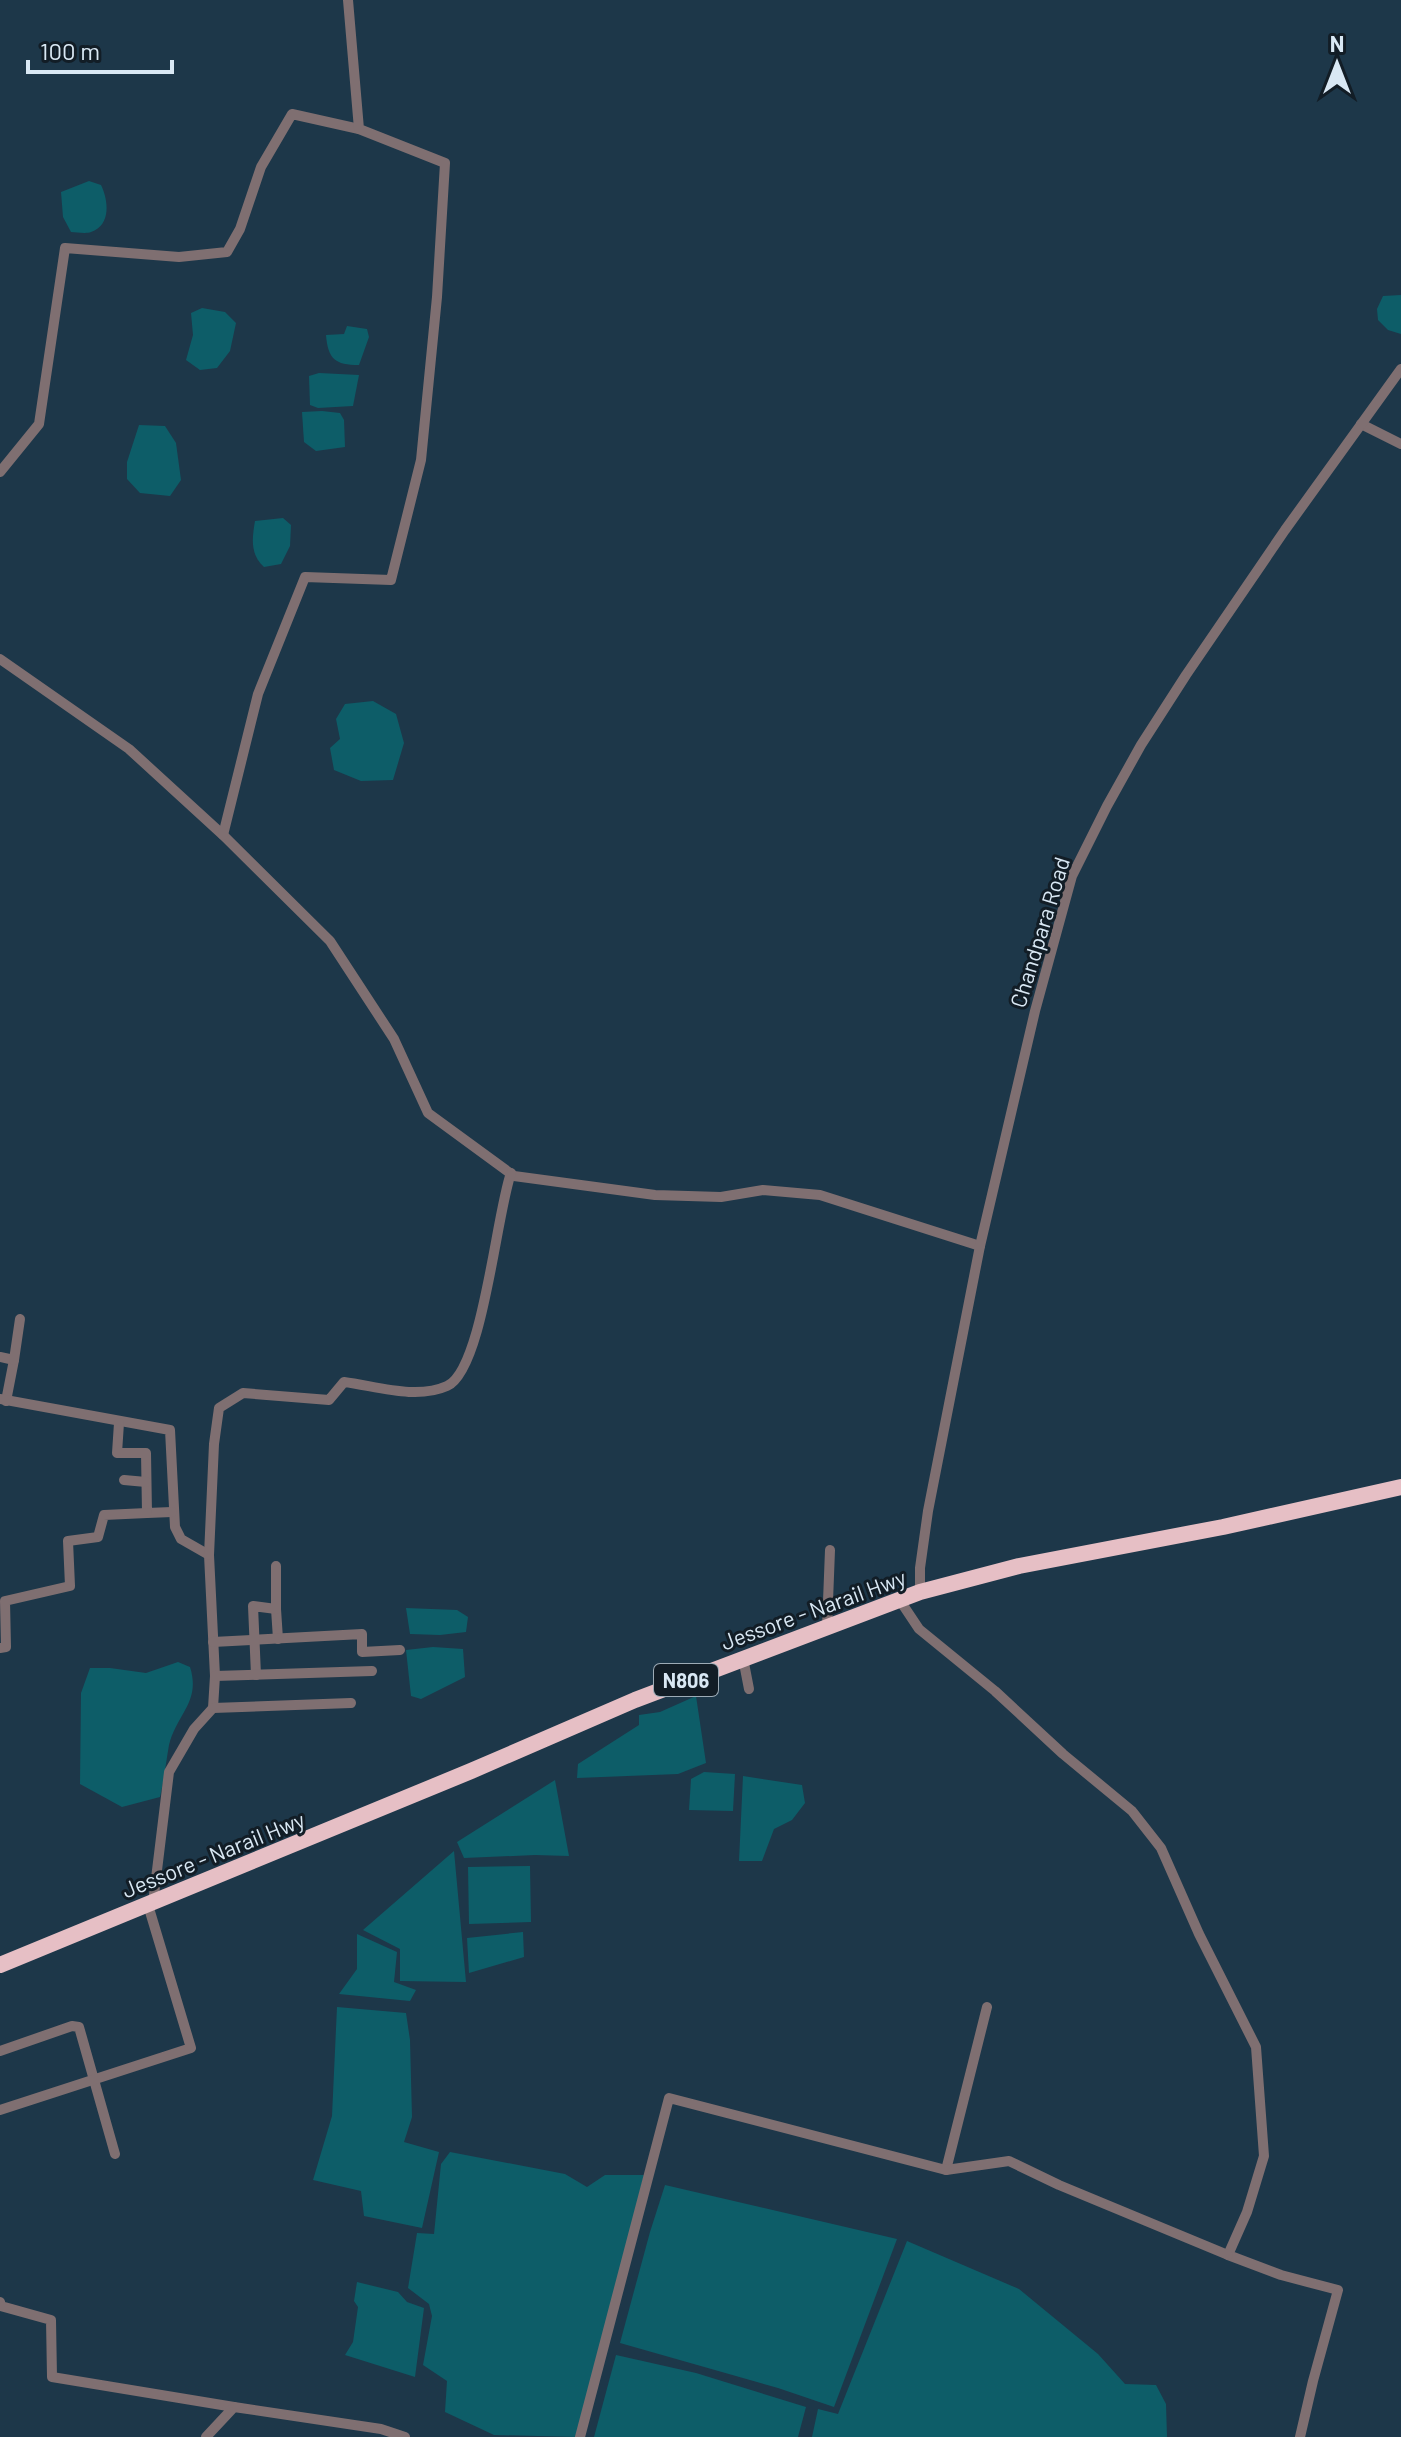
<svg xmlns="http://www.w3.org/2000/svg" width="1401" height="2437" viewBox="0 0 1401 2437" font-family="Barlow,sans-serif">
<rect width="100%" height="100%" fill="#1d3749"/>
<!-- water -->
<g fill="#0d5d68">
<path d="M 89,181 L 101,185 C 108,199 112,225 91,232 C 86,234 76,232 71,232 L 63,217 L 61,192 Z"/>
<polygon points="1401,295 1401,334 1388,330 1378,320 1377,309 1383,296"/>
<polygon points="202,308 225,312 236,323 230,351 217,368 200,370 186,360 193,335 191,313"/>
<path d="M 347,326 L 367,329 L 369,337 L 359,365 C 335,365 328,359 326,335 L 344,334 Z"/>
<polygon points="319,373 359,375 353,406 318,408 310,405 309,376"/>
<polygon points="322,411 340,413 344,420 345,447 316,451 304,442 302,412"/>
<polygon points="139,425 165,426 176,443 181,480 170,496 140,493 127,479 127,462"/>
<path d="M 283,518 L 291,525 L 290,546 L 281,564 L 264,567 C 250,554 252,539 255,521 Z"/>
<polygon points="373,701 396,714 404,743 393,780 361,781 334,770 330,748 340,739 336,719 345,704"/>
<polygon points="406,1608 457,1610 468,1617 466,1632 440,1635 410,1634"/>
<polygon points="433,1647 463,1649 465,1677 421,1699 411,1696 406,1650"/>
<path d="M 178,1662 L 190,1667 C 201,1702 177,1713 169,1745 C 166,1762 164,1780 160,1797 L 122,1807 L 80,1784 L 81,1693 L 90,1668 L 110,1668 L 146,1673 Z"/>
<polygon points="696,1696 706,1763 678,1774 577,1778 578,1764 639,1725 639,1715 660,1712"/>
<polygon points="704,1772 735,1774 733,1811 689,1810 691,1779"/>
<polygon points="743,1776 802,1785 805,1803 792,1820 774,1829 762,1861 739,1861"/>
<polygon points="555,1780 569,1856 535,1855 464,1858 457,1842"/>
<polygon points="454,1851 466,1982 400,1981 400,1949 363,1930"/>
<polygon points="530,1866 531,1922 469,1924 468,1867"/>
<polygon points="523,1932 524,1957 469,1973 467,1938"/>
<polygon points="357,1934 397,1952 394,1982 416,1990 410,2001 339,1994 357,1969"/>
<polygon points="337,2007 406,2013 410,2040 412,2117 404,2142 439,2152 422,2228 364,2216 361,2191 313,2180 332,2116"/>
<polygon points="450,2152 565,2174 587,2187 605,2175 644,2175 579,2437 494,2435 445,2412 447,2381 423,2365 432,2316 429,2304 408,2288 417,2233 434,2234 441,2164"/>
<polygon points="665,2185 897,2239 834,2407 778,2388 620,2343 650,2232"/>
<polygon points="907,2241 1019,2289 1098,2354 1125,2384 1156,2385 1166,2404 1167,2437 812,2437 818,2409 838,2414"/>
<polygon points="357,2282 398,2292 407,2302 424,2308 415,2377 345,2355 353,2342 358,2307 354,2301"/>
<polygon points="616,2355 696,2373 806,2407 798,2437 594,2437"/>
</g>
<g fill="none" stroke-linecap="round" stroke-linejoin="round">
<!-- minor -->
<g stroke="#7f6f71" stroke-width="10">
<polyline points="1361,424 1401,444"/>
<polyline points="0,472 39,424 65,248 179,257 227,252 240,229 261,167 292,114 359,129"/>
<polyline points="0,659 129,749 223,835 330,941 394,1039 428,1113 514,1176 655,1195 721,1197 763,1190 820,1195 980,1246"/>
<polyline points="223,835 258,694 305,577 391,580 421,460 437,297 445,163 359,129 348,0"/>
<polyline points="0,1357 14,1360 6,1401"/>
<polyline points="14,1360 20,1319"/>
<polyline points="0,1399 170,1430 175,1527 181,1539 209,1555 215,1676 213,1708 194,1729 169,1772 153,1903"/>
<polyline points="119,1423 117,1453 146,1453 147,1513 172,1512"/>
<polyline points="124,1480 146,1482"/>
<path d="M 209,1555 L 214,1444 L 219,1408 L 243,1393 L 329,1400 L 344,1382 C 376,1386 416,1400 447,1386 C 483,1370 496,1215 511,1173"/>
<polyline points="920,1592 920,1568 928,1511 980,1246 1035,1011 1072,876 1107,806 1141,745 1186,675 1285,530 1401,369"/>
<polyline points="899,1599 919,1629 995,1691 1063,1754 1132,1811 1161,1848 1199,1934 1256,2047 1264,2156 1247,2212 1228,2255 1281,2275 1338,2290 1313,2381 1300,2437"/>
<polyline points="276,1609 278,1639"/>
<polyline points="827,1627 830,1550"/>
<polyline points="213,1642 362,1634 362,1652 400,1650"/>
<polyline points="0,1648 6,1647 5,1601 70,1586 68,1541 98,1537 104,1515 147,1513"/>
<polyline points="743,1658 749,1689"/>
<polyline points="256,1675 253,1606 276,1609 276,1566"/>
<polyline points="215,1676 372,1671"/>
<polyline points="213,1708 351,1703"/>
<polyline points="0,2051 72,2026 79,2027 115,2154"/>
<polyline points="0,2110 191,2048 148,1905"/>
<polyline points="946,2170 987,2007"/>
<polyline points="0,2302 1,2306 51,2320 52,2377 234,2407"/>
<polyline points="206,2437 234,2407 381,2429 405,2437"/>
<polyline points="580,2437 669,2098 946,2170 1009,2161 1059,2185 1228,2255"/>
</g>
<!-- highway -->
<polyline stroke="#e6bfc5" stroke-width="16" points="0,1965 471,1771 635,1700 920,1592 1019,1566 1223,1527 1401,1487"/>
</g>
<g text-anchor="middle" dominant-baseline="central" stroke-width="6" stroke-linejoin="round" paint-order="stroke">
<!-- shield labels -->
<rect fill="#121d26" stroke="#9dabb6" stroke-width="2" x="654" y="1664" width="64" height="32" rx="6"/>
<g font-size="20" font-weight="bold" fill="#d9e8f4">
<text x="686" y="1680">N806</text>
</g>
<!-- street labels -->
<g font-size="22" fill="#d9e8f4" stroke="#121d26">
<text transform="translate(1039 932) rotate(-73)">Chandpara Road</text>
<text transform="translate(813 1609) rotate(-20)">Jessore - Narail Hwy</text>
<text transform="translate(213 1854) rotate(-22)">Jessore - Narail Hwy</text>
</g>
</g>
<!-- north arrow -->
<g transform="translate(1337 64)" stroke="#121d26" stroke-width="6" paint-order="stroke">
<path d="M0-6L14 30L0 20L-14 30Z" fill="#d9e8f4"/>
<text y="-12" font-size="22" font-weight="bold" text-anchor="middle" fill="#d9e8f4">N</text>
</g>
<!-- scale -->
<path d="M28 60v12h144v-12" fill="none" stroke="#d9e8f4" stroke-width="4"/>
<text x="40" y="60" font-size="24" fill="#d9e8f4" stroke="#121d26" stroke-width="6" paint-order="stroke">100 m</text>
</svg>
